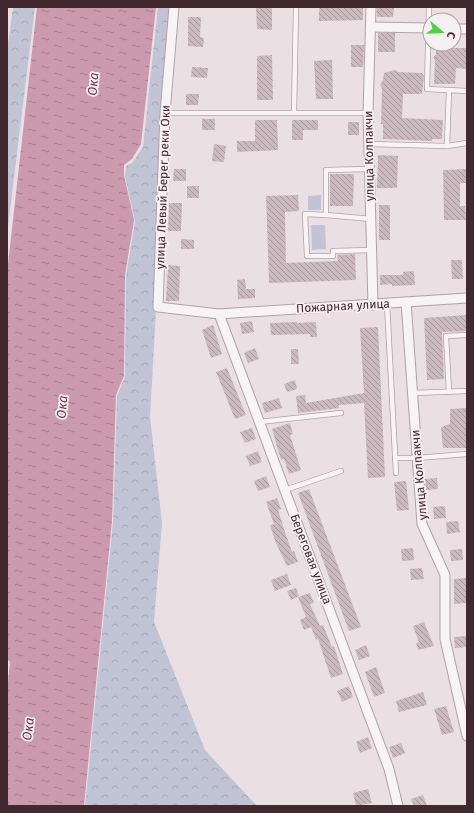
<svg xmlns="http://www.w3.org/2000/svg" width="474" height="813" viewBox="0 0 474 813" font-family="'Fira Sans',sans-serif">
<defs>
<pattern id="forest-crowns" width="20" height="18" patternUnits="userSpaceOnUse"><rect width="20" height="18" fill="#c1c4d4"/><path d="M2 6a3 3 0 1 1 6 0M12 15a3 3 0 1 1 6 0" fill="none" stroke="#a7a8b6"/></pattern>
<pattern id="water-ripples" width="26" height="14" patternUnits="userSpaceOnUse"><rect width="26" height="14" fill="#cb9aae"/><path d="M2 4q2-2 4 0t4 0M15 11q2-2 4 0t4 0" fill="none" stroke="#a67e8e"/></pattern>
<pattern id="building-back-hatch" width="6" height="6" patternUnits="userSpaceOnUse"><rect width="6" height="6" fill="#cababf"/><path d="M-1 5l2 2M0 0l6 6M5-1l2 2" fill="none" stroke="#a6979c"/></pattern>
</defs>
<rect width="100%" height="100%" fill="#eae0e3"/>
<!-- green -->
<g fill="#c1c4d4">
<polygon points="321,195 321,210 308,210 308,196"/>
<polygon points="311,225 325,225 326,249 312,250"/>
</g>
<!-- forest -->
<g fill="url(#forest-crowns)">
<polygon points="13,7 35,7 7,235 7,51"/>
<polygon points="158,7 173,7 150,417 162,523 154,622 205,750 257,806 85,806 113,522 117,396 125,377 126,276 135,221 125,176 126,166 132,163 143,147"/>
</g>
<!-- water -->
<polygon fill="url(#water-ripples)" points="37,7 156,7 141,144 132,159 124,165 124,175 134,220 125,275 124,376 116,395 112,521 84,806 7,806 7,692 10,662 7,659 7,273"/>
<!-- building -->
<g fill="url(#building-back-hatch)">
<polygon points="256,7 272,7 272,30 257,29"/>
<polygon points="319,7 363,7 363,20 319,21"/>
<polygon points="377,7 394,7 393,17 377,17"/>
<polygon points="188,17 201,17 200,37 204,38 203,47 188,46"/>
<rect x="378" y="33" width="17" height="19"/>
<polygon points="351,45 364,45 363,67 351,67"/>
<polygon points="446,46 448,48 467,48 467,69 456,68 455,84 434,84 435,60 433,58 436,54 436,49 442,49"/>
<polygon points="272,55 273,100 257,100 257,56"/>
<polygon points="332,60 333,99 316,99 314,61"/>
<polygon points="192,67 208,68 207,78 191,77"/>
<polygon points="395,70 398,72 422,73 424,76 422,94 403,94 402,118 443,120 442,139 432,139 432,141 383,139 383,124 381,124 382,88 380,85 383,80 384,73"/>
<polygon points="186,94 199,94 198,105 186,105"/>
<rect x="202" y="119" width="13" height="11"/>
<polygon points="255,120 277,120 278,150 237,152 237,141 255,141"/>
<polygon points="292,120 318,120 318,130 303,130 303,140 292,140"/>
<rect x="348" y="122" width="11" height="13"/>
<polygon points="214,144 226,146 224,162 212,161"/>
<polygon points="378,155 398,156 397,188 377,188"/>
<polygon points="174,169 186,169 186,181 173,181"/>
<polygon points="467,169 467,183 460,183 460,206 465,206 466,220 444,220 443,170"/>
<polygon points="330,174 354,174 353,206 330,206"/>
<rect x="187" y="186" width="12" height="12"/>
<polygon points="298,195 299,211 285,212 286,263 338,261 337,255 355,254 356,280 269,283 266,196"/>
<polygon points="169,203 182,203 181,231 168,231"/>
<rect x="379" y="205" width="11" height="35"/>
<polygon points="181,239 194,240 194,249 181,249"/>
<polygon points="451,260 462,260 463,279 452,279"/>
<polygon points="168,265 180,266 179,301 166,301"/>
<polygon points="414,271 415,285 392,286 392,284 380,285 380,275 403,275 403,272"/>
<polygon points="245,279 246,289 255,289 255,298 238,299 237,280"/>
<polygon points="467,315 467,331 442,332 444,379 427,380 424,318"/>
<polygon points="252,321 254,332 242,334 240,323"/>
<polygon points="297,322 297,323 316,322 317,337 310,337 310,334 271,335 270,323"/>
<polygon points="213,325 222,354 211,358 202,330"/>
<polygon points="378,327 385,477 368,478 364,403 339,405 339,408 298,413 296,396 305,395 306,403 364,393 360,328"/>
<polygon points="255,348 259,359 248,363 244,353"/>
<polygon points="291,349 298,349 299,364 291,364"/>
<polygon points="227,368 246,415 235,419 216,372"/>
<polygon points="295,380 297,389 287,392 284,384"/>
<polygon points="279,398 282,408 265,413 262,403"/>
<polygon points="467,408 467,448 443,448 441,427 450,424 450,409"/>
<polygon points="290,423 293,434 290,435 301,470 289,474 284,459 281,460 272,429"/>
<polygon points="252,428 256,439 245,443 240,432"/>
<polygon points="258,451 262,462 250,466 246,456"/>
<polygon points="266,476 270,487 258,491 254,481"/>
<polygon points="437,478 438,489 426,490 425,479"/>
<polygon points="406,481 409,510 397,511 394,482"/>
<polygon points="309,489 361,627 349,631 298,493"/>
<polygon points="277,498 281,509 278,510 285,532 292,552 294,551 298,562 287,566 275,541 270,525 274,524 266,502"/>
<polygon points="445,506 446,518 434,519 433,507"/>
<polygon points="458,521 460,532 447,534 446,522"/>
<polygon points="413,548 414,560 402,561 401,549"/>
<polygon points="462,549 463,560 451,561 450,550"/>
<polygon points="422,568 424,579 411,580 410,569"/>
<polygon points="287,574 291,585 275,591 271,580"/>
<polygon points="466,578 466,603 454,604 454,579"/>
<polygon points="296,588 299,596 291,600 287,591"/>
<polygon points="310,593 314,603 310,604 320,626 323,625 332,647 334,646 343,674 331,678 318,639 316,640 311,627 304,630 300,620 306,617 298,597"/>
<polygon points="424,622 434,646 418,650 416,643 419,642 413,626"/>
<polygon points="466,636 467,647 455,648 454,637"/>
<polygon points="366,645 370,656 359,660 355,650"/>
<polygon points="376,667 385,693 374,697 365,672"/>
<polygon points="349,686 353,697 342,702 337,691"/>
<polygon points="423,692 427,705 399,712 396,701"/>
<polygon points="446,706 454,732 442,735 434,709"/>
<polygon points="368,737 372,748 360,753 356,742"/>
<polygon points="401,743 405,753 393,758 389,747"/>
<polygon points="368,789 372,803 356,806 353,793"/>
<polygon points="423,795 427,806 414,806 411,799"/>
</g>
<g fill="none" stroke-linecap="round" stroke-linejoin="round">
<defs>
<g id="lane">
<polyline points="429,7 427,89 467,91"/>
<polyline points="165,113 368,113"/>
<polyline points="294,113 296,7"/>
<polyline points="369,144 447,146 467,143"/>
<polyline points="447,146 449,90"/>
<polyline points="369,169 326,170 326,215 305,214 307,256 333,256 333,251 372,250"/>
<polyline points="326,215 371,219"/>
<polyline points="387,304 396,473"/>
<polyline points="449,392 446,336 467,335"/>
<polyline points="413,393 467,391"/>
<polyline points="259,422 341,413"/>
<polyline points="395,458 417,458 467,454"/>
<polyline points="285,490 341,471"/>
</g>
<g id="street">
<polyline points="174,7 165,113 158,307 219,314 467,298"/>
<polyline points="371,7 368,113 373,305"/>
<polyline points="371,27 430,28"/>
<polyline points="454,29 467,29"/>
<polyline points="406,302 422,524 445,575 445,639 467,736"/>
<polyline points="219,314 389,769 398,806"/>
</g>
</defs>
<!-- lane casing -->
<use href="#lane" stroke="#b1a1a6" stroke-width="6"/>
<!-- street casing -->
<use href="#street" stroke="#b1a1a6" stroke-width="11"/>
<!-- lane -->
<use href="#lane" stroke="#f8f3f5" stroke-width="4.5"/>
<!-- street -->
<use href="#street" stroke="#f8f3f5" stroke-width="9"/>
</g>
<g text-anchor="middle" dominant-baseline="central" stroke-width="3.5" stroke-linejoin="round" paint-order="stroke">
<!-- street labels -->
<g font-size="12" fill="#42282f" stroke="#f7f0f2">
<text transform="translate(369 156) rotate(-91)">улица Колпакчи</text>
<text transform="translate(163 187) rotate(-88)">улица Левый Берег реки Оки</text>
<text transform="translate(343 306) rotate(-3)">Пожарная улица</text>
<text transform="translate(419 475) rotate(-95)">улица Колпакчи</text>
<text transform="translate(311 559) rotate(69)">Береговая улица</text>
</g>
<!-- water labels -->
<g font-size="13" font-style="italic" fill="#77314a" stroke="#f7f0f2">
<text transform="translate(93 84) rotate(-85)">Ока</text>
<text transform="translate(62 407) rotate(-85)">Ока</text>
<text transform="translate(28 729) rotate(-83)">Ока</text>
</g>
</g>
<!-- border -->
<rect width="474" height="813" fill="none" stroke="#42282f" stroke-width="16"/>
<!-- north arrow -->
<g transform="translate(442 32) rotate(109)"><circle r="19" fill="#f7f0f2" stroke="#afa0a4"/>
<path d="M0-3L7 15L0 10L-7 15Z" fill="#4bd342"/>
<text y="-6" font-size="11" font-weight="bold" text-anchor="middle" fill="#42282f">С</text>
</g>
</svg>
